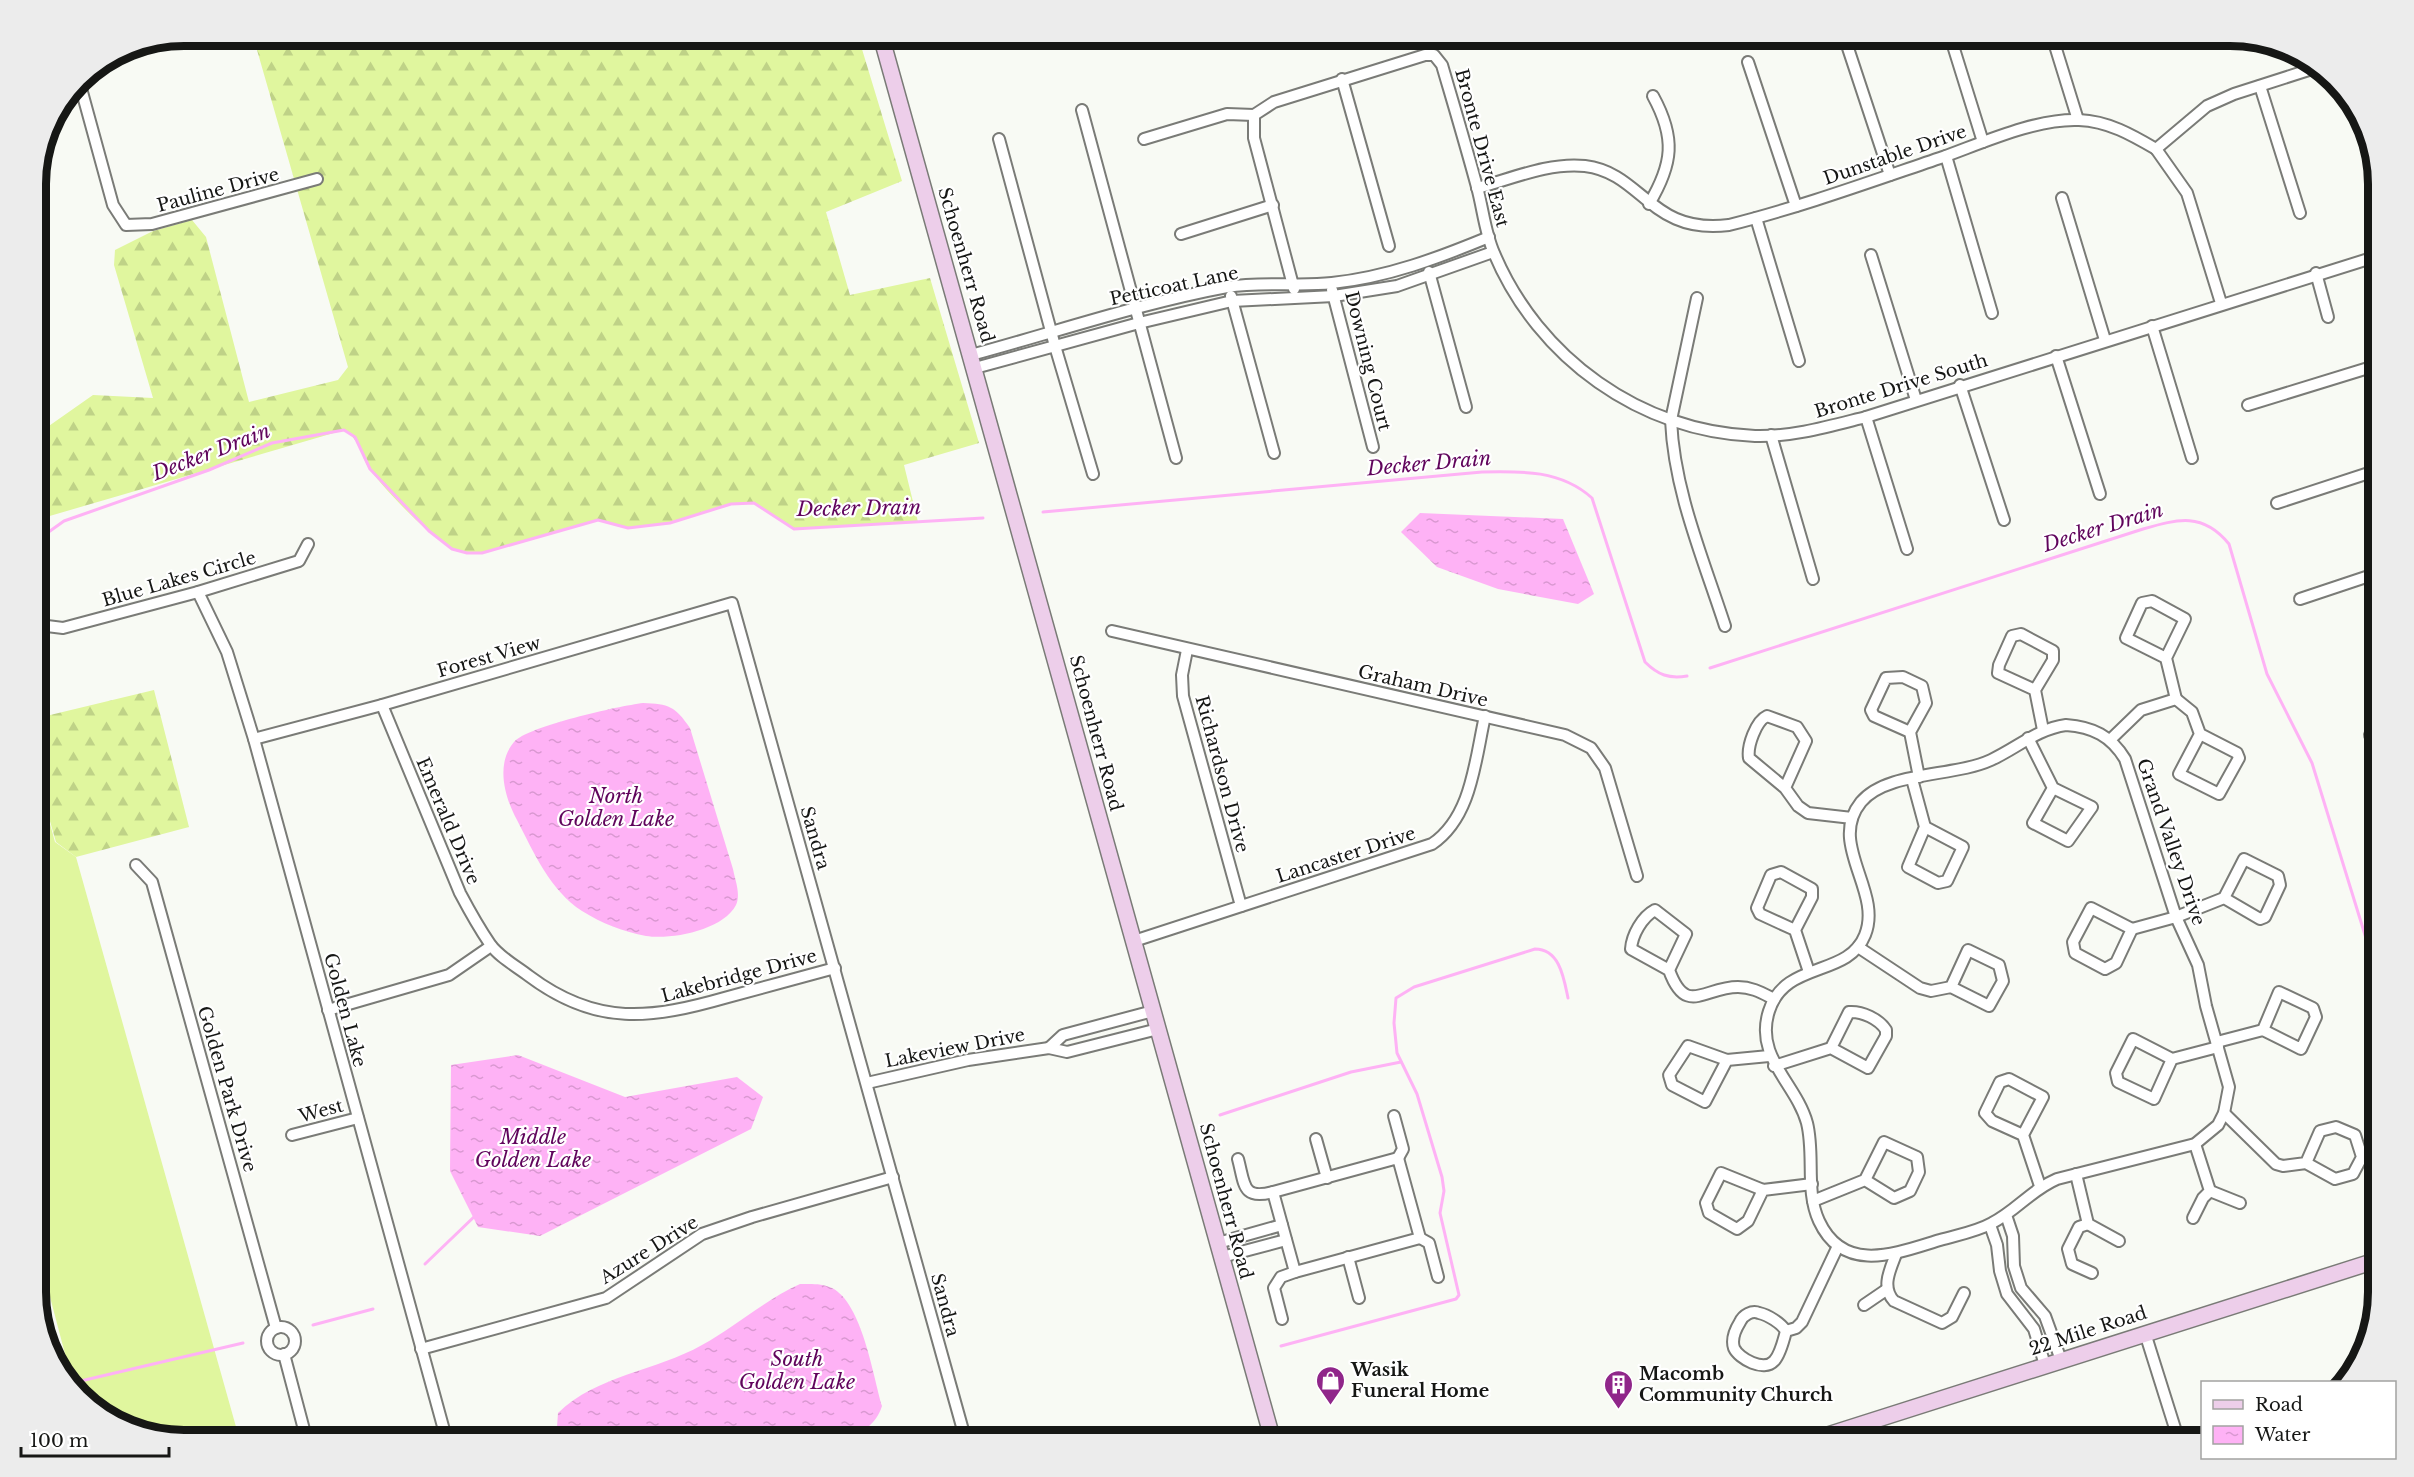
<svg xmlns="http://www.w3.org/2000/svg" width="2414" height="1477" viewBox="0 0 2414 1477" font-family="'Libre Baskerville',serif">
<defs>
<pattern id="forest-firs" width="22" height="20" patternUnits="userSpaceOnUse" patternTransform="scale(1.5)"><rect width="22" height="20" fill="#e0f69e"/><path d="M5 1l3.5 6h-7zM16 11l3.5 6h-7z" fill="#bfd287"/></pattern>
<pattern id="water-ripples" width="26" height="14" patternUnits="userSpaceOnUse" patternTransform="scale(1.5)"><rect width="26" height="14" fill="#feb2f5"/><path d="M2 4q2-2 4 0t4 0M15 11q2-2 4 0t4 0" fill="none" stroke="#d998d1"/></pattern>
</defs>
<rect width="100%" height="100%" fill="#f8faf4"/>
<!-- grass -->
<polygon fill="#e0f69e" points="36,773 55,842 76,857 240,1441 185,1441 110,1421 73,1384 36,1244"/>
<!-- forest -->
<g fill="url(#forest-firs)">
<path d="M 253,36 L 858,36 L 902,181 L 826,212 L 850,295 L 930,278 L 979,443 L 904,465 L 918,522 L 794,529 L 754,503 L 731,504 L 670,523 L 628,528 L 598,520 L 482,553 C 471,553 461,553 451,548 C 426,533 389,494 371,471 C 359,455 363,442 344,430 L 36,520 L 36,435 L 93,395 L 153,398 L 114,265 L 115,250 L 153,231 L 192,220 L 206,237 L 249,402 L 338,380 L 348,367 Z"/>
<polygon points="36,682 46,716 154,690 189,827 76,857 56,842 36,773"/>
</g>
<!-- water -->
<g fill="url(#water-ripples)">
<polygon points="1420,513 1563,519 1594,594 1578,604 1498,589 1437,567 1401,532"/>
<path d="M 643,703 C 669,704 675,706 690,728 L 733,869 C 735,880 741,894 736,905 C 723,930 672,940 646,936 C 624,932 601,923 582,911 C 550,890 534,853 517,820 C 505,798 495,764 514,742 C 528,726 619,706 643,703 Z"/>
<polygon points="518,1055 625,1097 737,1077 763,1097 751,1129 540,1236 478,1227 450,1171 451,1065"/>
<path d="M 800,1284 C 810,1284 822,1283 832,1288 C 862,1303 873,1375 882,1406 C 876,1425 862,1432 845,1441 L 556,1441 L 558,1413 C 597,1375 656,1371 702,1345 C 736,1326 765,1300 800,1284 Z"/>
</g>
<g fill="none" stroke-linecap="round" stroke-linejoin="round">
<!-- stream -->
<g stroke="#feb2f5" stroke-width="3">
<path d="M 1548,36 C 1579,54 1612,47 1644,36"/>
<path d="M 1043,512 L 1482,472 C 1522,471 1561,470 1592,498 L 1645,662 C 1658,675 1669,679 1687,676"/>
<polyline points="36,541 64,521 209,470 272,443 344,430 355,437 370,469 429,531 452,549 467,553 482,553 598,520 628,528 670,523 731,504 754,503 794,529 983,518"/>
<path d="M 1710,668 L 2143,529 C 2178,519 2203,512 2229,544 L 2267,674 L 2312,763 L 2369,948"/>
<polyline points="2377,980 2378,982"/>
<polyline points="1220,1115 1351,1072 1401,1062"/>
<polyline points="425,1264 476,1215"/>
<polyline points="313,1325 373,1309"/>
<path d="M 1281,1346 L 1456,1299 L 1459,1295 L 1440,1213 L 1444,1191 L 1442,1177 L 1417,1094 L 1397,1053 L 1394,1023 L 1396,998 L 1414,987 L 1535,949 C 1560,949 1564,979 1568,998"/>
<polyline points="72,1383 243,1343"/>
</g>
<defs>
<g id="street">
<polyline points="1844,36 1890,175"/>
<polyline points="1950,36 1983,142"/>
<polyline points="2052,36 2078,120"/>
<polyline points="1748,62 1796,206"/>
<polyline points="1342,79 1389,246"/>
<polyline points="79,81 113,205 126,225 152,224 317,179"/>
<polyline points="2260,86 2300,213"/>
<polyline points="1082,110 1176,458"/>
<path d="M 1254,115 L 1274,102 L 1425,55 L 1434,55 L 1442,65 C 1454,106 1466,146 1477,187 C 1483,209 1485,233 1494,253 C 1538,358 1641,432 1755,436 C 1793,437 1830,426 1866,417 L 2378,256"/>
<polyline points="1254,115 1254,138 1294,289"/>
<polyline points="999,139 1055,346 1093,474"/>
<polyline points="1144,139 1227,114 1254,115"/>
<polyline points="2156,149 2187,193 2221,303"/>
<polyline points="1946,156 1992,313"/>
<path d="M 1477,188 C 1511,179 1549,162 1585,166 C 1643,173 1650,235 1729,225 C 1801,207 1872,181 1943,157 C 1982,143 2037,118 2079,120 C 2108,121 2132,135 2156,149 L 2207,106 L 2234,94 L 2315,68"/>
<polyline points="2062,198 2105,340"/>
<path d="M 1649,204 C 1673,164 1676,138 1653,96"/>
<polyline points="1756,218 1799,361"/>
<polyline points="1181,234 1273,205"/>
<polyline points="1871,255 1916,400"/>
<polyline points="1429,272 1466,407"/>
<polyline points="2316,273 2328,317"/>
<polyline points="1332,290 1373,447"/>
<polyline points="1231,296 1274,453"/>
<path d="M 1697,298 L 1671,420 C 1674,491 1703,558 1725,626"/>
<polyline points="2152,326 2192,458"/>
<path d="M 971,355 C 1056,332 1141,303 1227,287 C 1262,281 1298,287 1332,283 C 1388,277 1438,258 1489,237"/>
<polyline points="2056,356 2100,494"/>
<polyline points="975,368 1139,323 1232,301 1334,296 1397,286 1493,252"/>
<polyline points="1960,385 2004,520"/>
<polyline points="2248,405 2378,365"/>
<polyline points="1866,417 1907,549"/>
<polyline points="1771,435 1813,579"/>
<polyline points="2277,503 2378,470"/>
<polyline points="198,592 227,652 254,739 447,1441"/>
<polyline points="2300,599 2378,573"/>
<polyline points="47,626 63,628 198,592 299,561 308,544"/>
<polyline points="1112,631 1565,735 1591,748 1605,768 1637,876"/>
<polyline points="1187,650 1182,675 1183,696 1241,906"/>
<polyline points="2166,658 2126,638 2142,603 2152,601 2185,619 2166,658 2176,699"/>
<polyline points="2035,690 1998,673 1999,665 2012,636 2021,634 2053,651 2053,660 2035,690 2043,730"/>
<path d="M 382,705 L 460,893 C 469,910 479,928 490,944 C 499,957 516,966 529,976 C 597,1027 651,1019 728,997 C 764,987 799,978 835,968"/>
<polyline points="2378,722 2370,735 2373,743 2378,746"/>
<path d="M 2066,725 C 2093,727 2111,736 2125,759 L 2176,917 L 2198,965 L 2206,1006 L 2229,1087 L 2224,1113 L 2218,1125 L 2195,1144 L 2057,1179 C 2031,1190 2016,1211 1992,1223 C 1976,1232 1957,1235 1940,1240 C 1897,1253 1844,1275 1819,1221 C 1805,1191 1815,1155 1807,1123 C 1796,1083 1754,1057 1769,1011 C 1785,960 1848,978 1865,935 C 1883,891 1827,844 1861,802 C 1887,771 1954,777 1991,760 C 2017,748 2037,729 2066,725 Z"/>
<polyline points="1910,732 1874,716 1871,710 1886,678 1903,677 1922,686 1926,703 1910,732 1919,777"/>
<polyline points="2028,738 2053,788 2092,807 2068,841 2033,823 2053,788"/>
<polyline points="254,739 382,705 732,603 966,1441"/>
<polyline points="2111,739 2141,710 2176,699 2192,712 2200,734 2179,774 2219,794 2239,758 2237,753 2200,734"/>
<polyline points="1912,779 1925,827 1963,847 1947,881 1938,883 1908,867 1925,827"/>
<path d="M 1785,788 L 1749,758 C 1747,746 1756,721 1767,716 L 1797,727 L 1806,741 L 1785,788 L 1798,806 L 1808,813 L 1852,818"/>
<polyline points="136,865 152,882 276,1328"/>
<polygon points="2091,908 2132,929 2116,963 2105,969 2075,953 2073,942"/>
<polyline points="2132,929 2176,917 2224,898 2244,859 2278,876 2280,885 2265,917 2260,919 2224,898"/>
<polyline points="1795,930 1760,914 1757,908 1771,875 1781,872 1812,889 1812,897 1795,930 1809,972"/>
<path d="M 1134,941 L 1432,844 C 1472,817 1475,760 1485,716"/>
<polyline points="1858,947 1920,988 1931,991 1951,987 1968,950 1999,965 2003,981 1989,1006 1951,987"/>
<path d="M 1669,970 L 1631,949 C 1632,935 1642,917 1655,910 L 1686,934 L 1669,970 C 1686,1017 1704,987 1738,987 C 1752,987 1762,993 1774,999"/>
<polyline points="328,1010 449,975 491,946"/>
<polyline points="1153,1011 1063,1035 1049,1048 1067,1052 1158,1029"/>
<polyline points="2217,1042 2263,1030 2279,992 2313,1008 2316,1017 2301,1049 2263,1030"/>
<polyline points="2172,1059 2154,1099 2118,1082 2116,1073 2133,1039 2172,1059 2218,1047"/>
<polyline points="1727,1060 1705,1102 1672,1085 1669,1075 1688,1046 1727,1060 1769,1056"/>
<path d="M 1774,1066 L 1831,1048 L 1849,1012 C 1862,1011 1879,1019 1886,1030 L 1886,1036 L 1868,1068 L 1831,1048"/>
<polyline points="867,1083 968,1060 1049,1048"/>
<polyline points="2224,1113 2276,1164 2283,1166 2306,1163 2320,1131 2336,1127 2355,1135 2362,1157 2353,1174 2335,1179 2306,1163"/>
<polyline points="1394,1116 1403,1149 1398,1158"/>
<polyline points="292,1135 358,1118"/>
<polyline points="2023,1135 1992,1121 1985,1113 2000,1082 2009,1079 2043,1097 2023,1135 2040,1186"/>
<polyline points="1316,1139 1327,1178"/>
<polygon points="1398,1158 1420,1238 1295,1272 1273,1192"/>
<path d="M 1238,1159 C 1245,1185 1242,1200 1273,1192"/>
<polyline points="2076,1174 2088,1224 2119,1241"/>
<polyline points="1763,1190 1748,1221 1737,1229 1709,1213 1706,1203 1721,1173 1763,1190 1812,1184"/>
<polyline points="2210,1191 2240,1203"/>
<polyline points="1813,1201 1865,1180 1884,1142 1917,1157 1919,1172 1910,1191 1894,1198 1865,1180"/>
<polyline points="2006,1215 2013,1236 2014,1266 2021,1288 2045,1316 2061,1360"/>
<polyline points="2193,1218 2203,1198 2210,1191 2195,1144"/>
<polyline points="2088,1224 2079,1227 2068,1249 2072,1264 2092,1273"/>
<polyline points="1990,1225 1997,1245 2000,1271 2007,1294 2034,1329 2045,1365"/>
<polyline points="1420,1238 1429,1243 1438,1277"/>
<polyline points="1218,1243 1282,1225"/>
<path d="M 1896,1254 C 1890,1270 1881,1287 1894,1301 L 1942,1323 L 1952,1317 L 1964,1293"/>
<polyline points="1222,1257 1286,1240"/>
<polyline points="1348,1257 1359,1298"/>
<polyline points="36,1291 47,1338"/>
<polyline points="1864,1305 1886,1290"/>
<polyline points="1282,1319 1274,1288 1281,1277 1295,1272"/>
<circle cx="281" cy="1341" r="14"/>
<path d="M 1786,1331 C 1784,1339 1780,1355 1774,1361 C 1764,1372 1739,1359 1734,1348 C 1731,1339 1735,1330 1740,1322 C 1743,1315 1752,1310 1759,1313 C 1768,1315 1781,1323 1786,1331 L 1796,1328 L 1802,1322 L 1838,1246"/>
<polyline points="2145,1333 2179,1441"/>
<polyline points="421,1349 606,1298 702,1234 752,1217 893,1177"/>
<polyline points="284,1354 307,1441"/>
</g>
<g id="secondary">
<polyline points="881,36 1273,1441"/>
<polyline points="1809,1441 2378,1260"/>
</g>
</defs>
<!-- street casing -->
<use href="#street" stroke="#7a7b77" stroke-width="14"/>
<!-- secondary casing -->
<use href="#secondary" stroke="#7a7b77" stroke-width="18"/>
<!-- street -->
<use href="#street" stroke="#fff" stroke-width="10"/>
<!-- secondary -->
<use href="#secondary" stroke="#edceea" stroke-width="15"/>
</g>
<!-- icons -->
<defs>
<symbol id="shop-pin" viewBox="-11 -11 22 30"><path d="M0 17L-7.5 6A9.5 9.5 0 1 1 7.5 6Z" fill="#90268a" stroke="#fff"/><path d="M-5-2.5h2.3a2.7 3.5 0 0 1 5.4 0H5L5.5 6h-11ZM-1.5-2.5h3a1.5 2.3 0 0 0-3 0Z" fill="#fff"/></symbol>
<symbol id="building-pin" viewBox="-11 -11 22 30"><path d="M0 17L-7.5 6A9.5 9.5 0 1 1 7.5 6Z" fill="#90268a" stroke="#fff"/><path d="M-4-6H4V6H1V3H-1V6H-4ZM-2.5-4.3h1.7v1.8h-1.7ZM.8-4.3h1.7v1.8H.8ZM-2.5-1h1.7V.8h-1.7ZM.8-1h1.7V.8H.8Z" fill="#fff"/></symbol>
</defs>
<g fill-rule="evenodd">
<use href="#shop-pin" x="1314" y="1364" width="33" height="45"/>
<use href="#building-pin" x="1602" y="1368" width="33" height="45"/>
</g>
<g text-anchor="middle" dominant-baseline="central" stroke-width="4.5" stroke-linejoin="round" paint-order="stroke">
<!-- street labels -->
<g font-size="18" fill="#161715" stroke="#fff">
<text transform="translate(1482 148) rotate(75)">Bronte Drive East</text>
<text transform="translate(1895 155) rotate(-19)">Dunstable Drive</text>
<text transform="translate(218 190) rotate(-15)">Pauline Drive</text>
<text transform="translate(966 265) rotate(74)">Schoenherr Road</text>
<text transform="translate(1174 286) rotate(-12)">Petticoat Lane</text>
<text transform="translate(1368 361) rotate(76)">Downing Court</text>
<text transform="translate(1901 386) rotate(-17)">Bronte Drive South</text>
<text transform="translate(179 579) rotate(-16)">Blue Lakes Circle</text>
<text transform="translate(489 657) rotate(-16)">Forest View</text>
<text transform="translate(1423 686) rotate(13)">Graham Drive</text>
<text transform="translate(1096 733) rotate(75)">Schoenherr Road</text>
<text transform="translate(1222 774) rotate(75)">Richardson Drive</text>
<text transform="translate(448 821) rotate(67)">Emerald Drive</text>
<text transform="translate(815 838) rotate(74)">Sandra</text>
<text transform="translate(2171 842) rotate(71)">Grand Valley Drive</text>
<text transform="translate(1346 855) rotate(-18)">Lancaster Drive</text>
<text transform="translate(739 976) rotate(-15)">Lakebridge Drive</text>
<text transform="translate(345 1010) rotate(75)">Golden Lake</text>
<text transform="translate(955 1048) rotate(-11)">Lakeview Drive</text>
<text transform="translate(227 1089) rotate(74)">Golden Park Drive</text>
<text transform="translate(321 1111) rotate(-15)">West</text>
<text transform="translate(1226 1201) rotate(75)">Schoenherr Road</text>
<text transform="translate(649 1250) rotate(-32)">Azure Drive</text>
<text transform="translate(945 1305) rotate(75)">Sandra</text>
<text transform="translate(2088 1331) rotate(-18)">22 Mile Road</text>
</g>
<!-- poi labels -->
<g font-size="18" font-weight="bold" fill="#161715" stroke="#fff" text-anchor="start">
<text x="1351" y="1370">Wasik<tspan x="1351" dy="21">Funeral Home</tspan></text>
<text x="1639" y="1374">Macomb<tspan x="1639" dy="21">Community Church</tspan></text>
</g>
<!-- water labels -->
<g font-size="20" font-style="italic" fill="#60045c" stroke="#fff">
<text transform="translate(211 452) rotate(-21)">Decker Drain</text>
<text transform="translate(1429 463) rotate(-5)">Decker Drain</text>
<text transform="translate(859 508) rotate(-1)">Decker Drain</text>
<text transform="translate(2103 527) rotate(-17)">Decker Drain</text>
<text x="616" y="796">North<tspan x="616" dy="23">Golden Lake</tspan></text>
<text x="533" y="1137">Middle<tspan x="533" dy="23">Golden Lake</tspan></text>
<text x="797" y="1359">South<tspan x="797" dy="23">Golden Lake</tspan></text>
</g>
</g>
<!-- crop -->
<path d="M0 0H2414V1477H0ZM184 46H2230A138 138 0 0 1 2368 184V1292A138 138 0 0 1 2230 1430H184A138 138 0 0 1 46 1292V184A138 138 0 0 1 184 46Z" fill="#ececec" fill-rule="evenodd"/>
<path fill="none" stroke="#161715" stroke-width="8" d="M184 46H2230A138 138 0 0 1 2368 184V1292A138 138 0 0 1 2230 1430H184A138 138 0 0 1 46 1292V184A138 138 0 0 1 184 46Z"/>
<!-- legend -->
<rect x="2201" y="1381" width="195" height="78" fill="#ffffff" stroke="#a2a2a1" stroke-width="1.5"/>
<rect x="2213" y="1400" width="30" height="9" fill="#edceea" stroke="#a2a2a1" stroke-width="1.5"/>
<text x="2255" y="1411" font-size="18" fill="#161715">Road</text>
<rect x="2213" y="1426" width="30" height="18" fill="url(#water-ripples)" stroke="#a2a2a1" stroke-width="1.5"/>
<text x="2255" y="1441" font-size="18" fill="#161715">Water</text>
<!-- scale -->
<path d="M21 1447v9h148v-9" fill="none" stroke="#161715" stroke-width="3"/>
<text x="30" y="1447" font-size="18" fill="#161715" stroke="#ffffff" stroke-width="4.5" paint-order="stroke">100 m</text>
</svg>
